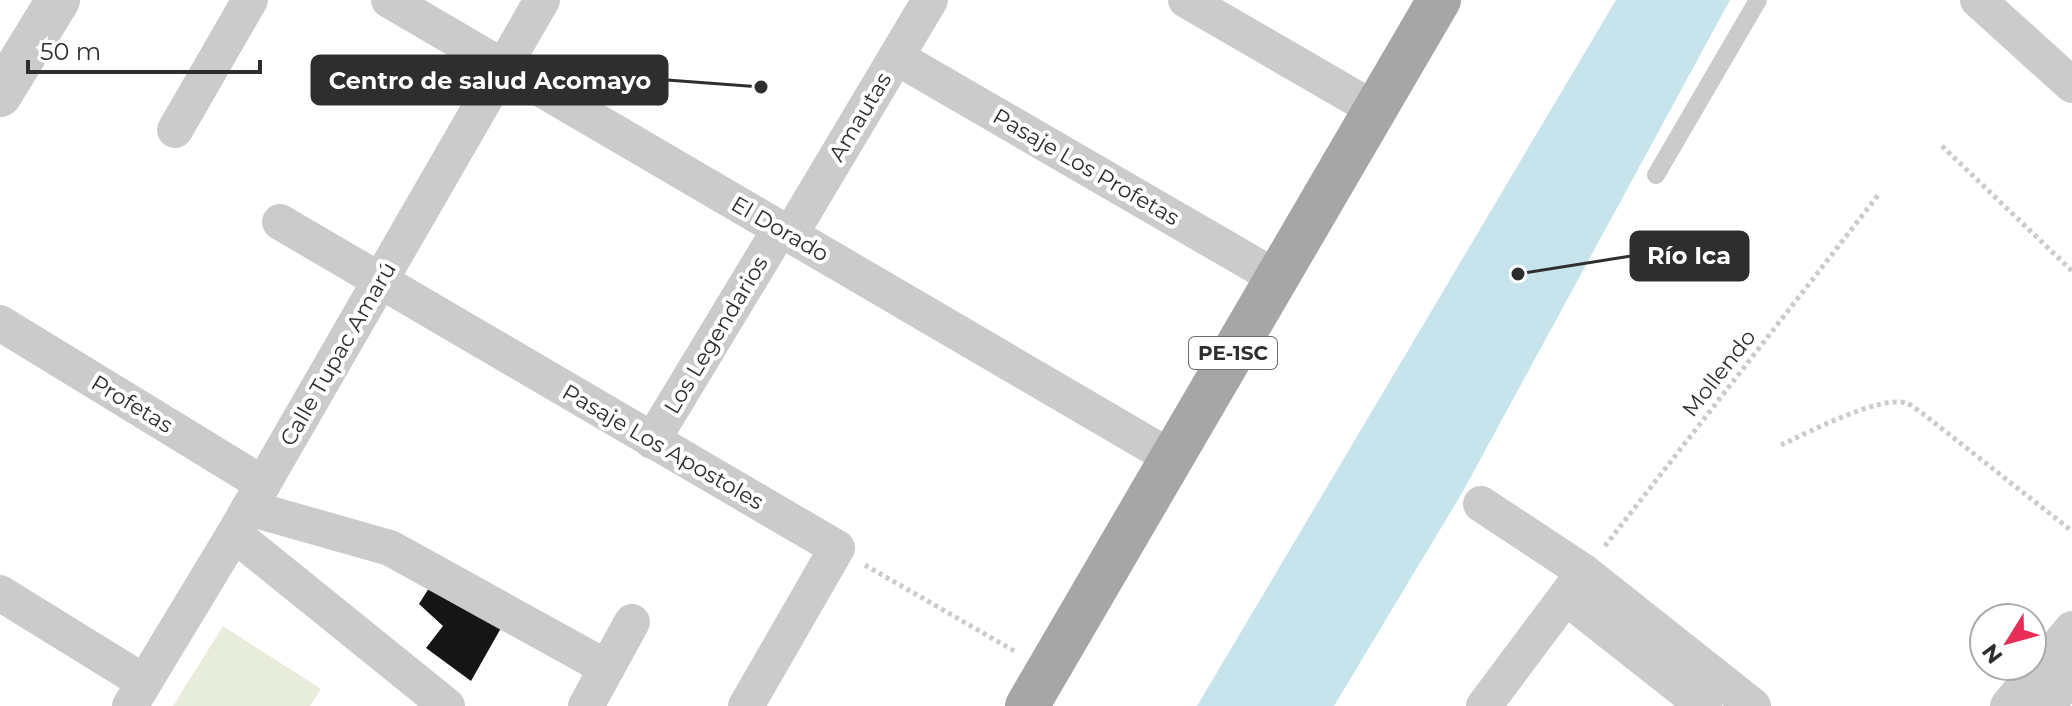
<svg xmlns="http://www.w3.org/2000/svg" width="2072" height="706" viewBox="0 0 2072 706" font-family="Montserrat,sans-serif">
<rect width="100%" height="100%" fill="#fff"/>
<!-- green -->
<polygon fill="#e7ecdb" points="223,626 321,689 310,706 173,706"/>
<!-- water -->
<polygon fill="#c7e3ec" points="1616,0 1730,0 1462,493 1334,706 1197,706"/>
<!-- building -->
<polygon fill="#151515" points="437,575 505,621 471,681 426,648 443,626 419,604"/>
<g fill="none" stroke-linecap="round" stroke-linejoin="round">
<!-- path -->
<g stroke="#cbcbcb" stroke-width="5" stroke-dasharray="4 4" stroke-linecap="butt">
<polyline points="1942,146 2072,271"/>
<path d="M 1781,445 C 1807,433 1880,395 1906,403 C 1911,404 1917,410 1922,413 L 2072,531"/>
<polyline points="1605,546 1879,194"/>
<polyline points="865,565 1016,652"/>
</g>
<!-- service -->
<polyline stroke="#cbcbcb" stroke-width="18" points="1656,175 1758,0"/>
<!-- minor -->
<g stroke="#cbcbcb" stroke-width="36">
<polyline points="389,0 1172,458"/>
<polyline points="1186,0 1376,110"/>
<polyline points="1978,0 2072,85"/>
<polyline points="896,57 1277,278"/>
<polyline points="175,130 250,0"/>
<polyline points="280,222 837,548 746,706"/>
<polyline points="790,235 930,0"/>
<polyline points="0,323 263,484"/>
<polyline points="652,441 780,229"/>
<polyline points="1481,504 1584,572 1753,706"/>
<polyline points="249,508 390,548 607,668"/>
<polyline points="234,534 447,706"/>
<polyline points="0,593 144,682"/>
<polyline points="1567,598 1704,706"/>
<polyline points="130,706 234,534 542,0"/>
<polyline points="586,706 632,622"/>
<polyline points="1484,706 1579,579"/>
<polyline points="2008,706 2072,629"/>
<polyline points="2047,706 2072,674"/>
</g>
<!-- tertiary -->
<polyline stroke="#cbcbcb" stroke-width="44" points="0,95 58,0"/>
<!-- primary -->
<polyline stroke="#a6a6a6" stroke-width="44" points="1027,706 1439,0"/>
</g>
<g text-anchor="middle" dominant-baseline="central" stroke-width="8" stroke-linejoin="round" paint-order="stroke">
<!-- shield labels -->
<rect fill="#fff" stroke="#6d6d6d" stroke-width="2" x="1189" y="337" width="88" height="32" rx="6"/>
<g font-size="20" font-weight="bold" fill="#2e2e2e">
<text x="1233" y="353">PE-1SC</text>
</g>
<!-- street labels -->
<g font-size="22" fill="#2e2e2e" stroke="#fff">
<text transform="translate(860 117) rotate(-59)">Amautas</text>
<text transform="translate(1086 167) rotate(30)">Pasaje Los Profetas</text>
<text transform="translate(780 229) rotate(30)">El Dorado</text>
<text transform="translate(716 335) rotate(-59)">Los Legendarios</text>
<text transform="translate(338 354) rotate(-60)">Calle Tupac Amarú</text>
<text transform="translate(1719 373) rotate(-52)">Mollendo</text>
<text transform="translate(132 404) rotate(31)">Profetas</text>
<text transform="translate(663 447) rotate(30)">Pasaje Los Apostoles</text>
</g>
</g>
<!-- callouts -->
<path fill="none" stroke="#2e2e2e" stroke-width="3" d="M761 87L667 80M1518 274L1631 256"/>
<g fill="#2e2e2e" stroke="#fff" stroke-width="3">
<circle cx="761" cy="87" r="8"/>
<circle cx="1518" cy="274" r="8"/>
</g>
<g fill="#2e2e2e" stroke="#2e2e2e" stroke-width="3">
<rect x="312" y="56" width="355" height="48" rx="8"/>
<rect x="1631" y="232" width="117" height="48" rx="8"/>
</g>
<g font-size="24" text-anchor="middle" font-weight="bold" fill="#fff">
<text x="490" y="89">Centro de salud Acomayo</text>
<text x="1689" y="264">Río Ica</text>
</g>
<!-- north arrow -->
<g transform="translate(2008 642) rotate(233)"><circle r="38" fill="#ffffff" stroke="#ababab" stroke-width="2"/>
<path d="M0-6L14 30L0 20L-14 30Z" fill="#e92c56"/>
<text y="-12" font-size="22" font-weight="bold" text-anchor="middle" fill="#2e2e2e">N</text>
</g>
<!-- scale -->
<path d="M28 60v12h232v-12" fill="none" stroke="#2e2e2e" stroke-width="4"/>
<text x="40" y="60" font-size="24" fill="#2e2e2e" stroke="#ffffff" stroke-width="6" paint-order="stroke">50 m</text>
</svg>
